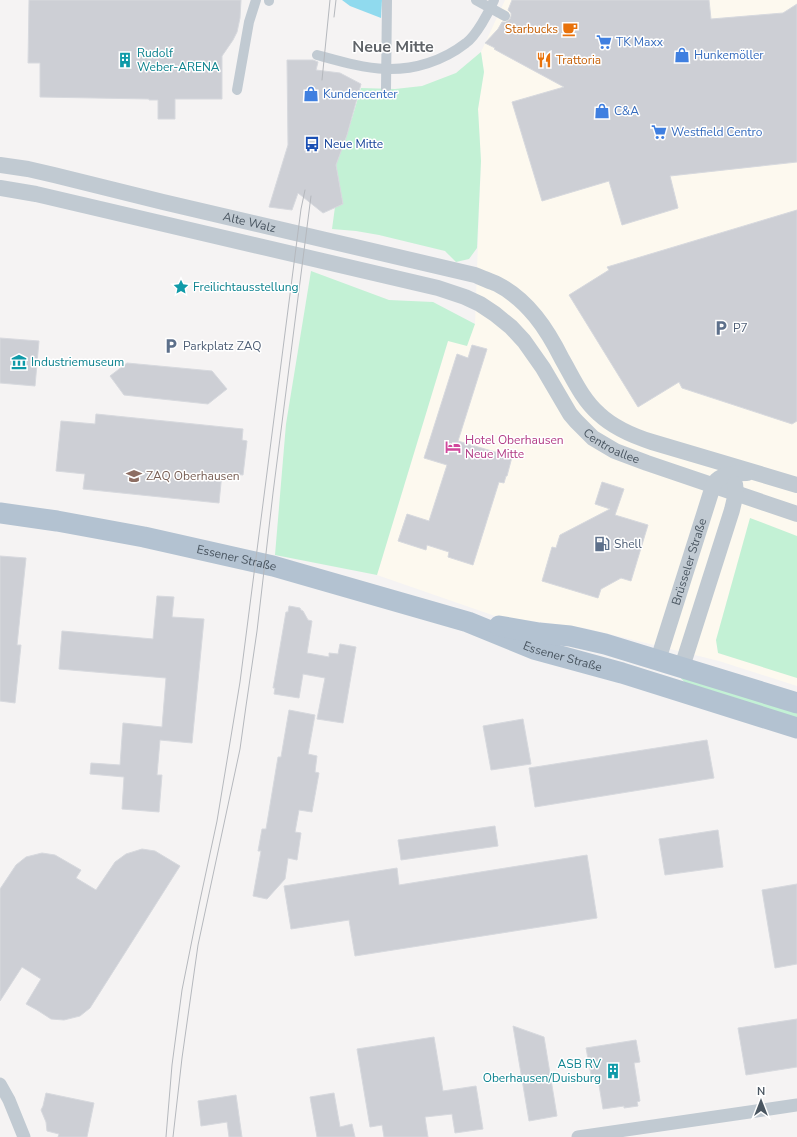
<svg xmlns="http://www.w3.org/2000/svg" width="797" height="1137" viewBox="0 0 797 1137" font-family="'Nunito Sans',sans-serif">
<rect width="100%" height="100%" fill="#f5f3f3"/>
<!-- commercial -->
<polygon fill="#fdf9ef" points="505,0 797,0 797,686 719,661 585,628 495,616 377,575 448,341 475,324 481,161 478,109 484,72 481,52"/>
<!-- green -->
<g fill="#c3f1d5">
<polygon points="481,52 484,72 478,109 481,161 477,248 469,259 456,262 445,251 379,235 356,231 332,229 335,207 343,204 336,165 347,135 361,88 395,89 422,86 456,73"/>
<polygon points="311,271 389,300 433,302 475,324 467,346 448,341 377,575 275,555 286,424"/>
<polygon points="750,518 797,536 797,678 718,653 716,640"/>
<polygon points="678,675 797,709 797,721 688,686"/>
</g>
<!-- water -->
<polygon fill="#90daee" points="342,0 382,0 381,18 350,6"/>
<!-- building -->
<g fill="#cdcfd5" stroke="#d7d9de">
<polygon points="29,0 241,0 240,18 237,32 233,40 222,56 222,99 175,99 175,119 158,119 158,100 149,100 149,99 40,97 40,63 28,63"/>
<polygon points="512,0 709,0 711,19 783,13 797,4 797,162 670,176 678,208 622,225 609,181 542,201 512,102 564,87 503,54 494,49 495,48 485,43 498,29 502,22 506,22 510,19 511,16 511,13 508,10"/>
<polygon points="287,60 313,60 318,62 316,70 340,73 361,84 347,135 336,165 343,204 323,213 298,193 292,210 269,207 288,145"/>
<polygon points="797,210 797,421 792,424 682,388 679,382 638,407 569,295 609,270 607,267"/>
<polygon points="0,338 39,341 35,386 0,383"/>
<polygon points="472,345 487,349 458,441 512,457 507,476 506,476 504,483 499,482 473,565 448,557 449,552 427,545 426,550 398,541 407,514 429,521 447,465 424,458 457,354 468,358"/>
<polygon points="127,363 212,371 227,389 208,404 124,395 110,376"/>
<polygon points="96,414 243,429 242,440 247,441 243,475 222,473 219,503 83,489 85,474 56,471 61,421 95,424"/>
<polygon points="602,482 624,489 615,515 648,525 631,581 621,578 601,589 598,598 542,581 552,547 556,548 560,535 610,509 595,504"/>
<polygon points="0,556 26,558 17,645 21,645 15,703 0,701"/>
<polygon points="157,596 174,597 172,617 204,619 192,743 160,740 157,775 162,775 159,812 122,809 124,777 90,774 91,763 120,765 123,723 162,727 166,678 59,669 62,631 153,639"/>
<polygon points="289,606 300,608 301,610 303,611 308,620 312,621 307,653 329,657 329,653 338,654 340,644 356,647 343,723 317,719 325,678 303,674 299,698 274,694 275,688 273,688 286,612 288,612"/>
<polygon points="289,710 315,715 308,754 317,756 315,772 319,773 312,812 299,810 295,832 301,833 297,860 288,858 285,879 267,899 253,896 261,851 258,851 262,829 266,829 278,757 281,757"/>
<polygon points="523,719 531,764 491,770 483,726"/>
<polygon points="707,740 714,778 535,807 529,768"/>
<polygon points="495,826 498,846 401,860 398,840"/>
<polygon points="718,830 723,867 665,875 659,839"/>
<polygon points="142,849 155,851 180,866 90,1008 80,1016 64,1020 51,1019 37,1010 26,1004 41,979 22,967 0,1001 0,889 16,865 26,857 42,853 55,855 81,870 76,878 96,890 115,862 126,854"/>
<polygon points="587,855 597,918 355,956 349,920 291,929 284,886 397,868 399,885"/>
<polygon points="797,884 797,964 775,968 762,890"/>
<polygon points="797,1019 797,1067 746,1075 738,1028"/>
<polygon points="513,1026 544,1037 557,1116 529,1121"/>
<polygon points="434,1037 443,1091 476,1086 483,1129 455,1133 452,1114 425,1117 428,1137 384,1137 382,1125 370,1127 357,1049"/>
<polygon points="636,1040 640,1062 634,1063 640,1101 637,1102 638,1106 624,1108 624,1106 603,1109 598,1079 592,1080 586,1048"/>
<polygon points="46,1093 94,1103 87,1137 58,1137 59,1134 47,1131 46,1122 41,1110 43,1106"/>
<polygon points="334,1093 340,1127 352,1124 355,1137 317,1137 310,1097"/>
<polygon points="236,1095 242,1137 229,1137 227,1122 201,1126 198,1101"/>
</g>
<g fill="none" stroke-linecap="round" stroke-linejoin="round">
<!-- pedestrian -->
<g stroke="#c1cad2" stroke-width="10">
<polyline points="269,0 269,1"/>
<polyline points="476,0 505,16"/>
<path d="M 317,55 C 339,61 362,68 386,69 C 414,70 443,61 466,43 C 476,36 489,12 494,0"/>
<polyline points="386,89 387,0"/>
<polyline points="237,90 249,22 256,0"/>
</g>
<!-- minor -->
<g stroke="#c1cad2" stroke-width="13">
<polyline points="0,1084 9,1100 24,1137"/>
<polyline points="578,1137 797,1105"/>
</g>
<!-- tertiary -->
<g stroke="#c1cad2" stroke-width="16">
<path id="s1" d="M 0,165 L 28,169 L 54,175 L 163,202 L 475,275 C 482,278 490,281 497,284 C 528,300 547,329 562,359 C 573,378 582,399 599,414 C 614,428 633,436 652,442 L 797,485"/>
<path id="s2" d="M 0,188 L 36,194 L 438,288 L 465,297 L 480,304 L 495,314 L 511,327 L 524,341 L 543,368 L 570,414 L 576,421 L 593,438 L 615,451 L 647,463 L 797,514"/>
<path id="s3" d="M 658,660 L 713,486 C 714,485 716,481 717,480 C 724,474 738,473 747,473"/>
<polyline points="682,667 732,510 736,493 735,484"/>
</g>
<!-- primary -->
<g stroke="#b3c2d1" stroke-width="21">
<path id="s4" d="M 0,513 L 57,521 L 144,537 L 273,566 L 468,622 L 534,649 L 622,673 L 797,728"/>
<polyline points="499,626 539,633 570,636 605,644 797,703"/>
</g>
<!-- tram -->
<g stroke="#b5b8bd" stroke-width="1">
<polyline points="334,17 336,0"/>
<polyline points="322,80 330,0"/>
<polyline points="166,1137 172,1065 182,990 199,905 217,821 240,682 301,209 305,190"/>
<polyline points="173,1137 182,1058 198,945 240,749 246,706 257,631 273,493 311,196"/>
</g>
</g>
<!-- icons -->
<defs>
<symbol id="cafe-bare" viewBox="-9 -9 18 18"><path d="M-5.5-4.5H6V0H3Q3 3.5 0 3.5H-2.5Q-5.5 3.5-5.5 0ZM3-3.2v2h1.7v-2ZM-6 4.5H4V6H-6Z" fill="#e8710a" stroke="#fff" stroke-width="2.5" paint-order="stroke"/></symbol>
<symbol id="supermarket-bare" viewBox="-9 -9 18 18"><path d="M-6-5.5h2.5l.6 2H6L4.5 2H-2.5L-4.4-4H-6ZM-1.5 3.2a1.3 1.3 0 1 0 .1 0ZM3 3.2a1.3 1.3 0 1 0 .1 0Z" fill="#3f7fe0" stroke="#fff" stroke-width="2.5" paint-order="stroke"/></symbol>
<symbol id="shop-bare" viewBox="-9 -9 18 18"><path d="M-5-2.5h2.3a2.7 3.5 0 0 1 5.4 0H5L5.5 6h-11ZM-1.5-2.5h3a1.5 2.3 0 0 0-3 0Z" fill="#3f7fe0" stroke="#fff" stroke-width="2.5" paint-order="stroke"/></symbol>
<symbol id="building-bare" viewBox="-9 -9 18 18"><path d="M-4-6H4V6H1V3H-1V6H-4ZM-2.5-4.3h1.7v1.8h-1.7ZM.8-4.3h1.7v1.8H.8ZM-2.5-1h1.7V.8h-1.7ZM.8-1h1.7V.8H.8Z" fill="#0f9aa8" stroke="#fff" stroke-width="2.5" paint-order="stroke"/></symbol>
<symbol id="restaurant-bare" viewBox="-9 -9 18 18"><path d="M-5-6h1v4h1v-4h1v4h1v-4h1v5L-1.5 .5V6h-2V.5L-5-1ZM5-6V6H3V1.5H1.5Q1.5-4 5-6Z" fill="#e8710a" stroke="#fff" stroke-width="2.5" paint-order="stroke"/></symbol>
<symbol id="bus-bare" viewBox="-9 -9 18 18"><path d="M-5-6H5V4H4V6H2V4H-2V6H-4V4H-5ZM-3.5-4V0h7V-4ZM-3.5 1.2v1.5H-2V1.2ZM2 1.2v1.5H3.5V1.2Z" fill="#1a4fb4" stroke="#fff" stroke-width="2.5" paint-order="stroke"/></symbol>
<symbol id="sight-bare" viewBox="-9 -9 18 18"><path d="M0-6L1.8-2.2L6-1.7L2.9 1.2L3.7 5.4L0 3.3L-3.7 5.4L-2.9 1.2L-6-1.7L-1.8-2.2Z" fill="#0f9aa8" stroke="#fff" stroke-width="2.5" paint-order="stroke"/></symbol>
<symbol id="parking-bare" viewBox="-9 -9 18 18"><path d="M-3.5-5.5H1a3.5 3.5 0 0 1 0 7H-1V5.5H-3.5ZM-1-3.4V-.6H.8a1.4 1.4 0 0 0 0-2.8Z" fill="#5c6f8a" stroke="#fff" stroke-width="2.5" paint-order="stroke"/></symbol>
<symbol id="museum-bare" viewBox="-9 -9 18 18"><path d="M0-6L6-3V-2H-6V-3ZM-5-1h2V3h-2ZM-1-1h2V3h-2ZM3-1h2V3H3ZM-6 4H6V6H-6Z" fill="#0f9aa8" stroke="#fff" stroke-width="2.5" paint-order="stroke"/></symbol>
<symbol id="hotel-bare" viewBox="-9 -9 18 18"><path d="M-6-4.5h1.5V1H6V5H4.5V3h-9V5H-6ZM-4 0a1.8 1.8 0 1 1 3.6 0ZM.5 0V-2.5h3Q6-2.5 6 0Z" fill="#d1479c" stroke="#fff" stroke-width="2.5" paint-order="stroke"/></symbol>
<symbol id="school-bare" viewBox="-9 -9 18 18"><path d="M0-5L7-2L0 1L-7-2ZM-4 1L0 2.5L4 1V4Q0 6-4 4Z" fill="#8d6e63" stroke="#fff" stroke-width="2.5" paint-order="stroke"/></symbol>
<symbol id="fuel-bare" viewBox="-9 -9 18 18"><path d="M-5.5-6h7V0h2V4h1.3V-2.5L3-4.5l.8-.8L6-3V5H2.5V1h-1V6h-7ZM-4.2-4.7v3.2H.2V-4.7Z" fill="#5c6f8a" stroke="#fff" stroke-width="2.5" paint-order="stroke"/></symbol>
</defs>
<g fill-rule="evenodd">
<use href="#cafe-bare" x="559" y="18" width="22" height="22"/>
<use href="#supermarket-bare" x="593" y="31" width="22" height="22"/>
<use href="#shop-bare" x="671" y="44" width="22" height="22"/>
<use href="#building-bare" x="114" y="49" width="22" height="22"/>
<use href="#restaurant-bare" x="533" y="49" width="22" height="22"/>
<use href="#shop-bare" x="300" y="83" width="22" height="22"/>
<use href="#shop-bare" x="591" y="100" width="22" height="22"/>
<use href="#supermarket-bare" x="648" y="121" width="22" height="22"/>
<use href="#bus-bare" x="301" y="133" width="22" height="22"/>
<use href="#sight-bare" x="170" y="276" width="22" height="22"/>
<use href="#parking-bare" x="710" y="317" width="22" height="22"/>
<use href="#parking-bare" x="160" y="335" width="22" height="22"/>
<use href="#museum-bare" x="8" y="351" width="22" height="22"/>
<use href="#hotel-bare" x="442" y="436" width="22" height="22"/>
<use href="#school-bare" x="123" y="465" width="22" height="22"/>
<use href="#fuel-bare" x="591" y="533" width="22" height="22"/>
<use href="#building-bare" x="602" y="1060" width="22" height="22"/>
</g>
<g text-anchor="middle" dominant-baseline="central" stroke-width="3" stroke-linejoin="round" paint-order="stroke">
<!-- food labels -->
<g font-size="12" fill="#c56008" stroke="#fff" text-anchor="end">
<text x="558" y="29">Starbucks</text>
<text x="556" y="60" text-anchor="start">Trattoria</text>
</g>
<!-- shop labels -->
<g font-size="12" fill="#366cbe" stroke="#fff" text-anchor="start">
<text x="616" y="42">TK Maxx</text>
<text x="694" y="55">Hunkemöller</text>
<text x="323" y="94">Kundencenter</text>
<text x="614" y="111">C&amp;A</text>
<text x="671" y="132">Westfield Centro</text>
</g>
<!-- culture labels -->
<g font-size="12" fill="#0d838f" stroke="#fff" text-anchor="start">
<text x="137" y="53">Rudolf<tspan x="137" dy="14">Weber-ARENA</tspan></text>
<text x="193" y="287">Freilichtausstellung</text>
<text x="31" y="362">Industriemuseum</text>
<text x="601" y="1064" text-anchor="end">ASB RV<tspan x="601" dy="14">Oberhausen/Duisburg</tspan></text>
</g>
<!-- transit labels -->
<g font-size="12" fill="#164399" stroke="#fff" text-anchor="start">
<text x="324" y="144">Neue Mitte</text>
</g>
<!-- street labels -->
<g font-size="12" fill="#4a5661" stroke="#fff">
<text stroke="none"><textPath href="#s1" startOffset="256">Alte Walz</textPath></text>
<text stroke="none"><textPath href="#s2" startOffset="692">Centroallee</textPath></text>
<text stroke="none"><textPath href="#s4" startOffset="241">Essener Straße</textPath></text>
<text stroke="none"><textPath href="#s3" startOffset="103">Brüsseler Straße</textPath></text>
<text stroke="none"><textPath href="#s4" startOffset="582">Essener Straße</textPath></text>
</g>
<!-- service labels -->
<g font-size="12" fill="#4e5e75" stroke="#fff" text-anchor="start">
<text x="733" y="328">P7</text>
<text x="183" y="346">Parkplatz ZAQ</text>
<text x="614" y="544">Shell</text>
</g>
<!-- hotel labels -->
<g font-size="12" fill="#b23c85" stroke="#fff" text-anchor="start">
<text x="465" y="440">Hotel Oberhausen<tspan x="465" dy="14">Neue Mitte</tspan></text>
</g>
<!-- education labels -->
<g font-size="12" fill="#785e54" stroke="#fff" text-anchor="start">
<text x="146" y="476">ZAQ Oberhausen</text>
</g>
<!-- district labels -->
<g font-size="16" font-weight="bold" fill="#5f6368" stroke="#fff">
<text x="393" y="47">Neue Mitte</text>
</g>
</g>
<!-- north arrow -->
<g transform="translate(761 1101)" stroke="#ffffff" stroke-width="3" paint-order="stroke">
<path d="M0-3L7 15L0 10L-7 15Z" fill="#4a5661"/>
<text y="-6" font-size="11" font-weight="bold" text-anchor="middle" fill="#4a5661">N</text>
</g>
</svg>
